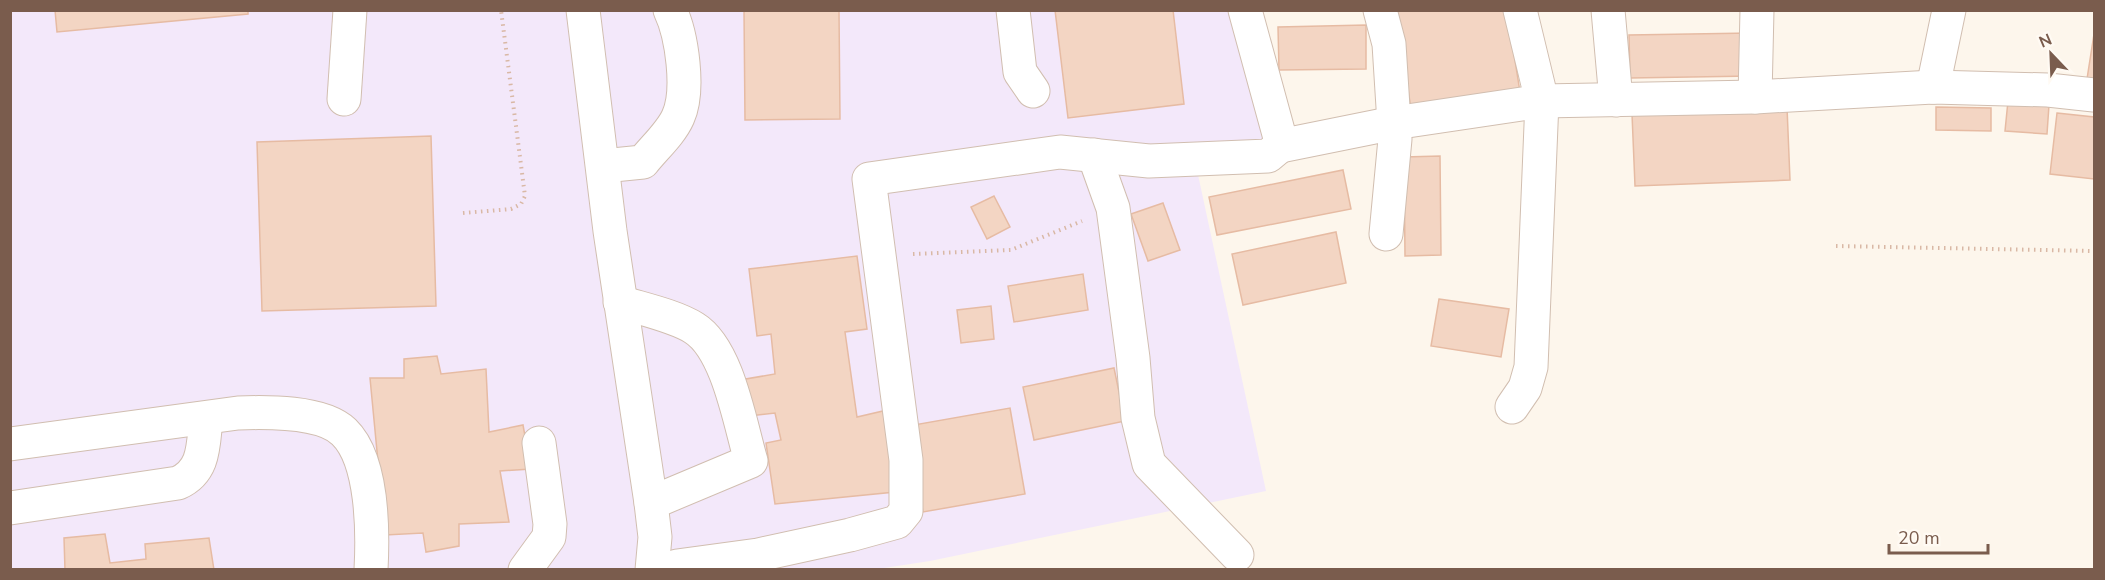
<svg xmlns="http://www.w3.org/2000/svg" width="2105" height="580" viewBox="0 0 2105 580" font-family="'Nunito Sans',sans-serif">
<rect width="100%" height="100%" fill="#fdf6ec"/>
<!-- education -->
<polygon fill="#f3e8fa" points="10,11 1256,11 1294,154 1197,170 1266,491 930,561 871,570 11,569"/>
<!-- building -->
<g fill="#f3d5c3" stroke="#e6bba3" stroke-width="1.5">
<polygon points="55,10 248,10 248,14 57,32"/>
<polygon points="744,10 839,10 840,119 745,120"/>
<polygon points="1055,10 1173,10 1184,104 1068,118"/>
<polygon points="1396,10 1507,10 1520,92 1411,109"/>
<polygon points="1366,25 1366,69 1279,70 1278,27"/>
<polygon points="1751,33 1752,76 1630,78 1629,35"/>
<polygon points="2094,34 2094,81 2087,79"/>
<polygon points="2008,101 2049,105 2047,134 2005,131"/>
<polygon points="1787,107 1790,180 1635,186 1632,114"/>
<polygon points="1936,107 1991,108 1991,131 1936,130"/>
<polygon points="2057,113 2094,117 2094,179 2050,174"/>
<polygon points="431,136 436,306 262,311 257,142"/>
<polygon points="1440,156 1441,255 1405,256 1404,157"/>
<polygon points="1343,170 1351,209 1217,235 1209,197"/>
<polygon points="994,196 1010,227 987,239 971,207"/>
<polygon points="1163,203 1180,250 1148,261 1131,214"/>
<polygon points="1336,232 1346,283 1243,305 1232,254"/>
<polygon points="857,256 867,329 845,332 857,417 883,411 895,492 775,504 766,443 781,440 775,413 741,417 740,380 775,374 771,334 757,336 749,269"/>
<polygon points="1083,274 1088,310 1014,322 1008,286"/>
<polygon points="1439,299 1509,309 1501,357 1431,346"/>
<polygon points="991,306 994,339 961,343 957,310"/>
<polygon points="437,356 441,374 486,369 489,432 523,425 531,469 500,471 509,522 459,524 459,546 426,552 423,533 385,535 370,378 404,378 404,359"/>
<polygon points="1114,368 1125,421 1034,440 1023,387"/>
<polygon points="1010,408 1025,494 923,512 908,426"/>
<polygon points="105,534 110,563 146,559 145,544 209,538 214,570 65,570 64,538"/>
</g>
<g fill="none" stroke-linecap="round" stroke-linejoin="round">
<defs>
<g id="minor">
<polyline points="583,10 610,231 651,503 655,537 652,570"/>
<polyline points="1013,10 1020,72 1033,91"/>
<polyline points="1380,10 1389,44 1395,139 1386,234"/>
<polyline points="1608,10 1616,100"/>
<polyline points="1933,87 1949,10"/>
<polyline points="1755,97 1757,10"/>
<polyline points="344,99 350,10"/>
<polyline points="1280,146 1394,123 1542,101 1755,97 1933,87 2048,90 2094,95"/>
<polyline points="1094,155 1113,208 1133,358 1138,418 1149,464 1237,555"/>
<path d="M 603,166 L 643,162 C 654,148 671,133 678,117 C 690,91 682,35 670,10"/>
<path d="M 620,302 C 642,309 675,316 694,328 C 728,349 740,424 751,461 L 651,503"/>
<polyline points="1512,407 1525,388 1531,367 1542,101 1520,10"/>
<path d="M 10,444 L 238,413 C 266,412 322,411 344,432 C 373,460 373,532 371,570"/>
<path d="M 10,508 L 178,483 C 205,471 203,445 206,419"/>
<polyline points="525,570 549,537 550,524 539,443"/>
<polyline points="674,570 677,566 758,555 850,535 897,522 906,511 906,460 869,179 1060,152 1149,161 1268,156 1280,146 1280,138 1245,10"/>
</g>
</defs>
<!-- minor casing -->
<use href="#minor" stroke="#d1beb0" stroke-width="35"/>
<!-- path -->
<g stroke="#d9b8a5" stroke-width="4" stroke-dasharray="1.5 4.5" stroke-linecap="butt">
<polyline points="463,213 511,209 521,204 525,196 501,10"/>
<polyline points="1836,246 2094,251"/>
<polyline points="913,254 1011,250 1082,221"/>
</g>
<!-- minor -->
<use href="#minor" stroke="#fff" stroke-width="33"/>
</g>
<!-- border -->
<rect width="2105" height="580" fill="none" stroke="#7a5c4d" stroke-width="24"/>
<!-- north arrow -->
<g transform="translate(2051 54) rotate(337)" stroke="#fffaf3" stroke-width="4.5" paint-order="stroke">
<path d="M0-4.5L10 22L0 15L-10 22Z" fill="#7a5c4d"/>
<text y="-9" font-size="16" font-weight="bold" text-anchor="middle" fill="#7a5c4d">N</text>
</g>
<!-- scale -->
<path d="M1889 544v9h99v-9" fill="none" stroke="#7a5c4d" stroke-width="3"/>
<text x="1898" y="544" font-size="18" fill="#7a5c4d" stroke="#fffaf3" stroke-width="4.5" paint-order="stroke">20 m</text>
</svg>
